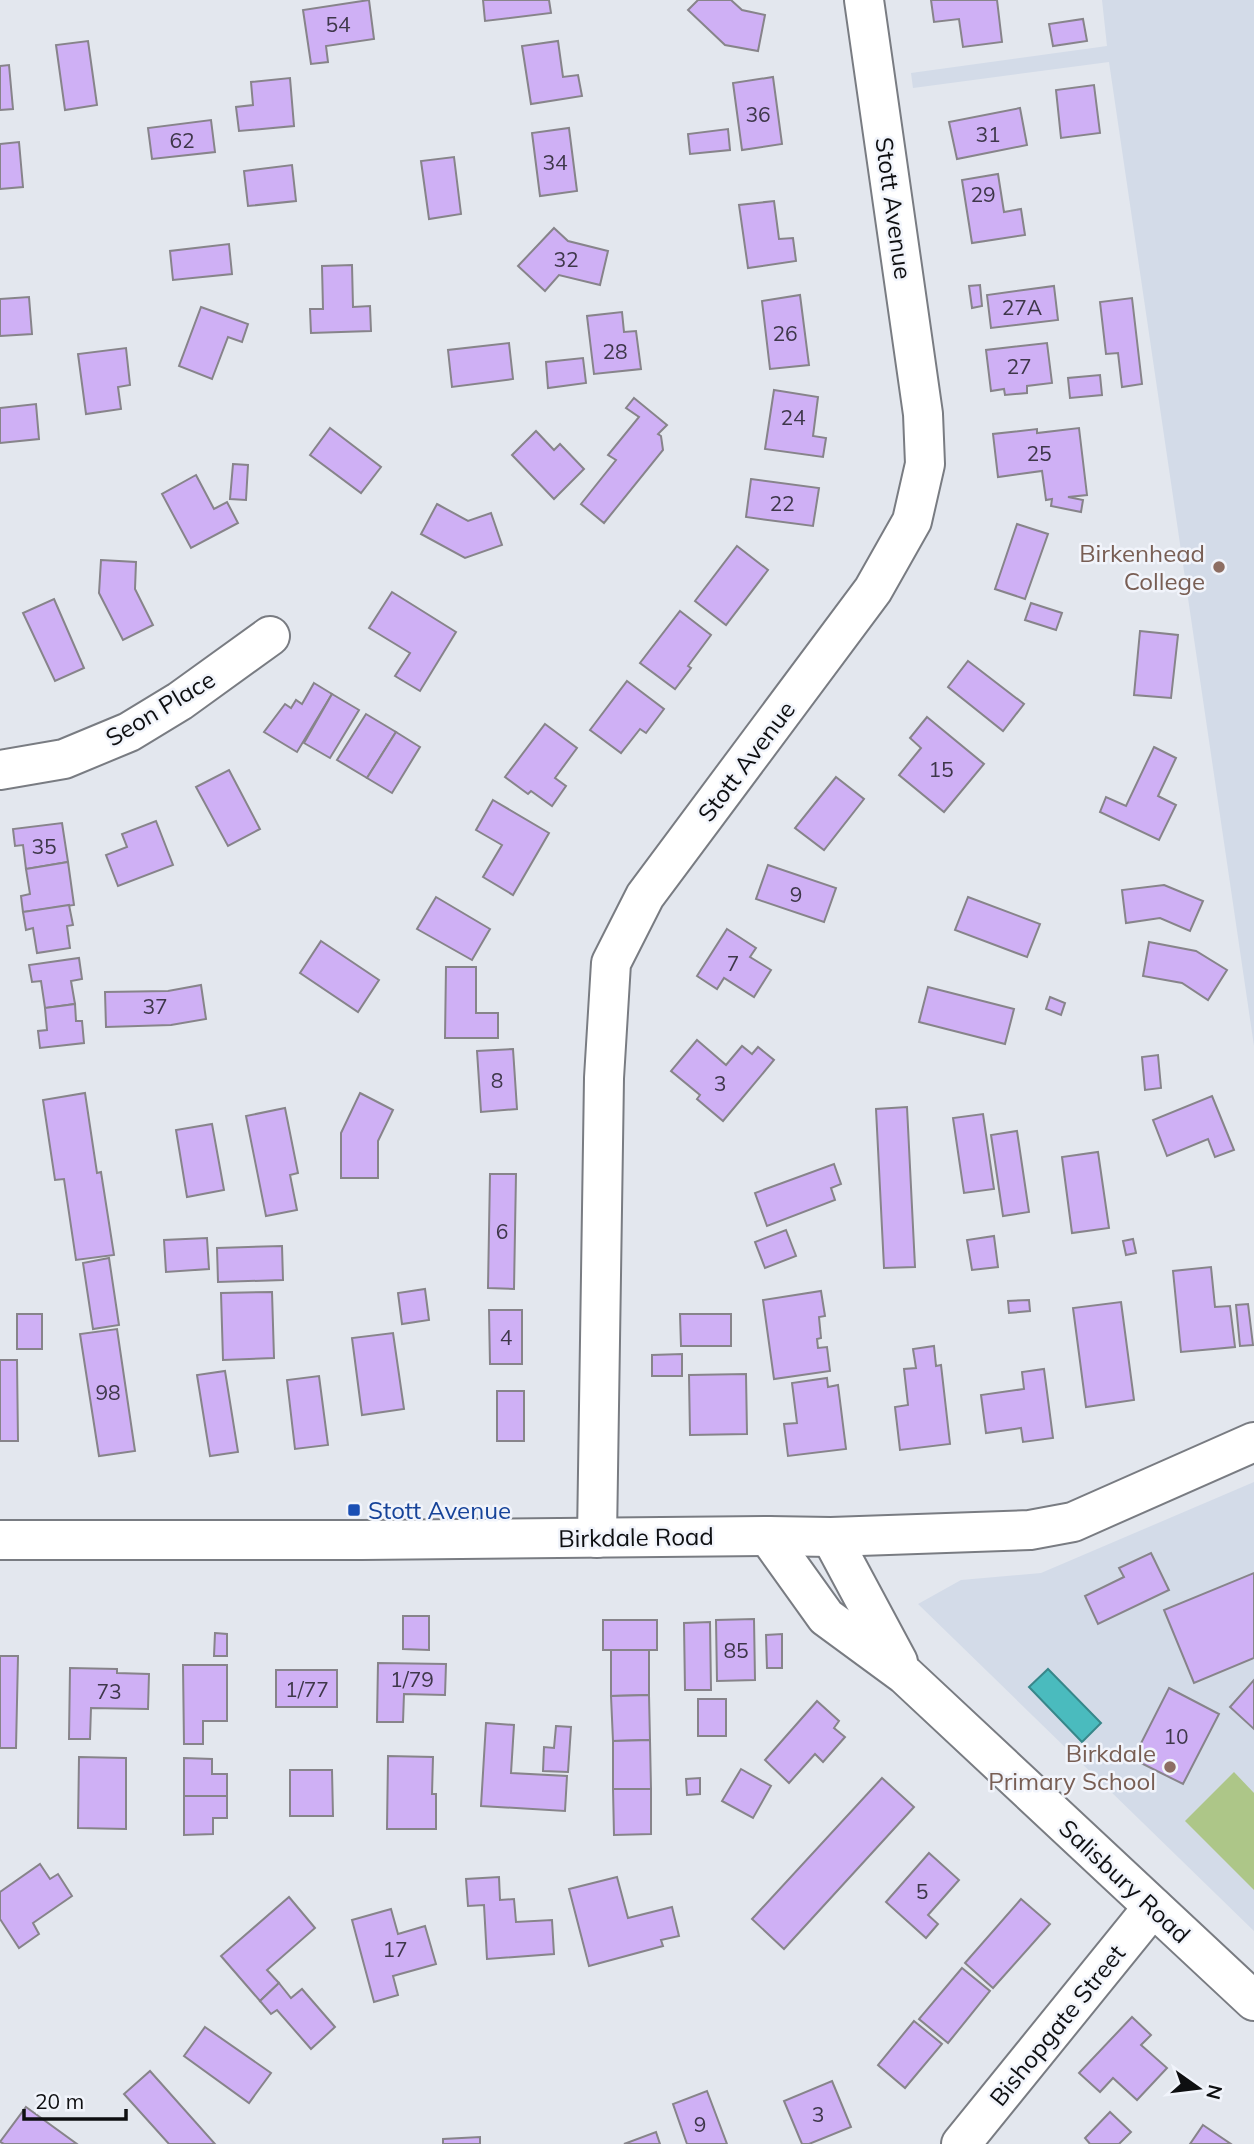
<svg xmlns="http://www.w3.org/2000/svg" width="1254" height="2144" viewBox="0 0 1254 2144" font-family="Mulish,sans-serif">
<rect width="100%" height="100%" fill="#e3e7ee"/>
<!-- built -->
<g fill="#d3dbe8">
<polygon points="1102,0 1254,0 1254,1046 1109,62 913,88 911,73 1107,46"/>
<polygon points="1254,1482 1254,1931 918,1604 961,1580 1041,1573"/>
</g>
<!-- green -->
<polygon fill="#adc688" points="1234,1772 1254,1793 1254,1890 1185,1821"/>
<!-- water -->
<polygon fill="#4abbbe" stroke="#38878a" stroke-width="2" points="1048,1669 1101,1723 1082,1742 1029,1687"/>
<!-- building -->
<g fill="#cfb0f5" stroke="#87848a" stroke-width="2">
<polygon points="369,0 374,39 326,46 328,62 311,64 303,10"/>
<polygon points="483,0 549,0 551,13 485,21"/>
<polygon points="698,0 731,0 742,10 765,15 758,51 725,45 688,10"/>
<polygon points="931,0 997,0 1002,42 963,47 959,19 934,22"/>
<polygon points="1083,19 1087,41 1053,46 1049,24"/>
<polygon points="88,41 97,105 65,110 56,45"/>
<polygon points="558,41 563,77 578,75 582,96 531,104 522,46"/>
<polygon points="9,65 13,109 0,110 0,66"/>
<polygon points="773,77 782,144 742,150 733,83"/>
<polygon points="290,78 294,126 239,131 236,107 253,105 251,82"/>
<polygon points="1094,85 1100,133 1061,138 1056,90"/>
<polygon points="1020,108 1027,145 957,159 949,122"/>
<polygon points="211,120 215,152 152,159 148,128"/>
<polygon points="569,128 577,191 540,196 532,133"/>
<polygon points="728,129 730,150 690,154 688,134"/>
<polygon points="19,142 23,187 0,189 0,144"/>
<polygon points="454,157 461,214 429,219 421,161"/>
<polygon points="292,165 296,201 248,206 244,171"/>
<polygon points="998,174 1004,212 1021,209 1025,235 972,243 962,180"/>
<polygon points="774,201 779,239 793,238 796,261 748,268 739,205"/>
<polygon points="554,228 568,241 608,251 600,285 559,275 545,291 518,266"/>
<polygon points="229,244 232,274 173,280 170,251"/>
<polygon points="352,265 353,307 370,306 371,331 311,333 310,309 323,309 322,266"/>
<polygon points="980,285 982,306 972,308 969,286"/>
<polygon points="1054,286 1058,320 991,328 987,295"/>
<polygon points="800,295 809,365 770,369 762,301"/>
<polygon points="29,297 32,334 0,336 0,299"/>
<polygon points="1132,298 1142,384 1122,387 1118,353 1106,354 1100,302"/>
<polygon points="201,307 248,324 242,342 228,337 212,379 179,366"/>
<polygon points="622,312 624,332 636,331 641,369 594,374 587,316"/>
<polygon points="509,343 513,379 452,387 448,350"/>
<polygon points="1047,343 1052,383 1027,386 1027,393 1005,395 1004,389 991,391 986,350"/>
<polygon points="126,348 130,385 118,387 121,409 86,414 78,354"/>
<polygon points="583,358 586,383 548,388 546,362"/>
<polygon points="1100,375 1102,395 1070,398 1068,378"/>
<polygon points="774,390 818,397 813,436 826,438 823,457 765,449"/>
<polygon points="634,398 667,425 658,434 661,436 663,450 604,523 581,504 616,460 608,455 639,417 626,408"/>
<polygon points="36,404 39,439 0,443 0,408"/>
<polygon points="330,428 381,467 361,493 310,455"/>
<polygon points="1079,428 1087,495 1068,497 1083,500 1081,512 1051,506 1052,499 1046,500 1042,471 998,477 993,434 1037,429 1037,433"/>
<polygon points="536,431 554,450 560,444 584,469 554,499 512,455"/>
<polygon points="233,464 248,465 246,500 230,499"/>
<polygon points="196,475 214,509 227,502 238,523 191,548 162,494"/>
<polygon points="751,479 819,488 813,526 746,517"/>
<polygon points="437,504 468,521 491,513 502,545 465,558 421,534"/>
<polygon points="1017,524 1048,534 1025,599 995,589"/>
<polygon points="737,546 768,570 726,625 695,601"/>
<polygon points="101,560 136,562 135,589 153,625 123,640 99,593"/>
<polygon points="392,592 456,632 420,691 395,676 410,653 369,628"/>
<polygon points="54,599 84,668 55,681 23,613"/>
<polygon points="1031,603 1062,613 1056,630 1025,620"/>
<polygon points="680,611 711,635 688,666 691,668 675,689 640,663"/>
<polygon points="1140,631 1178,635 1171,698 1134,695"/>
<polygon points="968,661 1024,704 1003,731 948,687"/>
<polygon points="627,681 664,709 646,733 640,729 621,753 590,730"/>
<polygon points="314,683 332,694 297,752 264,732 285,704 291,708 296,700 302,704"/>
<polygon points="332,694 359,710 330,758 304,743"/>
<polygon points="366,714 396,732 367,778 337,760"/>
<polygon points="927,717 984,764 944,812 899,775 921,748 910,738"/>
<polygon points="545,724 577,748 555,778 566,786 552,806 531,791 528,794 505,777"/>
<polygon points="396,732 420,747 392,793 367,778"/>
<polygon points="1154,747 1176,758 1158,796 1176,805 1159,840 1100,812 1106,797 1126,806"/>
<polygon points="229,770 260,829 228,846 196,787"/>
<polygon points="836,777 864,799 824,850 795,828"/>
<polygon points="493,800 549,833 513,895 483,877 502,845 476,830"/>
<polygon points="156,821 173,865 118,886 106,855 127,847 122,834"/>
<polygon points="62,823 68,862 26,869 23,845 15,846 13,829"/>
<polygon points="68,862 74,905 23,912 21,896 30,894 26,869"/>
<polygon points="768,865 836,888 824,922 756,899"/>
<polygon points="1164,885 1203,901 1190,931 1160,918 1126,923 1122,890"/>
<polygon points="436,897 490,929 472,960 417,929"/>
<polygon points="968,897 1040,924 1027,957 955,930"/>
<polygon points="69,905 73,925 67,926 70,948 37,953 33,928 26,930 23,912"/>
<polygon points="727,929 756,948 750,957 771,970 754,997 724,978 717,989 697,976"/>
<polygon points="321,941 379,980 358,1012 300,973"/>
<polygon points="1149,942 1196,951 1227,970 1208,1000 1182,983 1143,976"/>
<polygon points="79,958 82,979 71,981 75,1004 45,1008 41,981 32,982 29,965"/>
<polygon points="446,967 476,967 476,1013 498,1013 498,1038 445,1038"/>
<polygon points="201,985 206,1019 171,1025 106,1027 105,992 168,991"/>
<polygon points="928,987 1014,1009 1005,1044 919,1022"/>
<polygon points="1050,997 1065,1003 1061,1015 1046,1009"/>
<polygon points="75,1004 76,1021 82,1021 84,1043 40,1048 38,1031 47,1030 45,1008"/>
<polygon points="697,1040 726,1065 742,1046 752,1054 758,1047 774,1060 723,1121 697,1099 700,1095 671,1071"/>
<polygon points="513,1049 517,1109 481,1112 477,1051"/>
<polygon points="1158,1055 1161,1088 1145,1090 1142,1057"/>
<polygon points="85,1093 97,1173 101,1172 114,1255 76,1260 64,1179 55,1180 43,1100"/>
<polygon points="360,1093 393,1110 378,1141 378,1178 341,1178 341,1133"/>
<polygon points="1212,1096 1234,1150 1215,1157 1208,1139 1167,1156 1153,1120"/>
<polygon points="907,1107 915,1267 884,1268 876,1109"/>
<polygon points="285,1108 298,1173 290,1175 297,1210 266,1216 246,1116"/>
<polygon points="983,1114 994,1189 964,1193 953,1118"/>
<polygon points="212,1124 224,1190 187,1197 176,1130"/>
<polygon points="1017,1131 1029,1212 1003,1216 991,1135"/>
<polygon points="1098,1152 1109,1228 1072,1233 1062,1157"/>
<polygon points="834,1164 841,1184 831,1188 835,1200 767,1226 755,1193"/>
<polygon points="490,1174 516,1174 514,1289 488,1288"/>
<polygon points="786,1230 796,1256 765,1268 755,1242"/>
<polygon points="994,1236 998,1267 972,1270 967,1240"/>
<polygon points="207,1238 209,1269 166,1272 164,1240"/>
<polygon points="1133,1239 1136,1253 1126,1255 1123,1241"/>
<polygon points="282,1246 283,1280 218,1282 217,1248"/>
<polygon points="109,1258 119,1325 93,1329 83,1263"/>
<polygon points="1211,1267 1215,1307 1230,1306 1235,1347 1181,1352 1173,1271"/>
<polygon points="425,1289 429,1320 402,1324 398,1293"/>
<polygon points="821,1291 825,1316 819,1317 821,1338 817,1339 818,1348 827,1347 830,1371 774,1379 763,1300"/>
<polygon points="272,1292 274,1358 223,1360 221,1293"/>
<polygon points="1029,1300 1030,1311 1009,1313 1008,1301"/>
<polygon points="1121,1302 1134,1400 1086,1407 1073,1308"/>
<polygon points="1248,1304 1253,1345 1240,1346 1236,1305"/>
<polygon points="489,1310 522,1310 522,1364 490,1364"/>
<rect x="17" y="1314" width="25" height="35"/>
<polygon points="680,1314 731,1314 731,1346 681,1346"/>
<polygon points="117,1329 135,1451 99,1456 80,1334"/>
<polygon points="393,1333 404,1409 362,1415 352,1338"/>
<polygon points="934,1346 936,1366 941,1365 950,1444 900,1450 895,1407 908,1405 904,1369 916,1368 913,1349"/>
<polygon points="682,1354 682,1376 652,1376 652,1355"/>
<polygon points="0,1360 17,1360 18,1441 0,1441"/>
<polygon points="1044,1369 1053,1438 1023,1442 1021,1428 986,1433 981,1395 1024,1389 1022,1372"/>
<polygon points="225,1371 238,1452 210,1456 197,1375"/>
<polygon points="746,1374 747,1434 690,1435 689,1375"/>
<polygon points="319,1376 328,1445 295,1449 287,1380"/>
<polygon points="827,1378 828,1387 838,1385 846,1449 788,1456 784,1424 797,1423 792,1383"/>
<rect x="497" y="1391" width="27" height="50"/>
<polygon points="1151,1553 1169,1590 1098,1624 1085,1596 1124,1577 1119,1568"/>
<polygon points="1254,1573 1254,1658 1194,1683 1164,1610"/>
<polygon points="403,1616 429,1616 429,1650 403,1649"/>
<polygon points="754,1619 755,1680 717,1681 716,1620"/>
<rect x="603" y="1620" width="54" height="30"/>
<polygon points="710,1622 711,1690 685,1690 684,1623"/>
<polygon points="215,1633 227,1634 227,1656 214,1656"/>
<polygon points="782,1634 782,1668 767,1668 766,1635"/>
<polygon points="611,1650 649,1650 649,1695 611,1696"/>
<polygon points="0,1656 18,1656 16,1748 0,1748"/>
<polygon points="378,1663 446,1664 445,1695 404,1694 403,1722 377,1722"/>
<polygon points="183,1665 227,1665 227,1721 203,1721 203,1744 184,1744"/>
<polygon points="70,1668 117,1669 117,1673 149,1674 148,1709 91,1708 90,1739 69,1739"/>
<rect x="276" y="1670" width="61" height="37"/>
<polygon points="1254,1680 1254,1729 1230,1707"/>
<polygon points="1169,1688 1219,1714 1183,1784 1133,1759"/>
<polygon points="649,1695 650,1740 613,1741 611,1696"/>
<rect x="698" y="1699" width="28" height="37"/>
<polygon points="817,1701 839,1721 834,1728 845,1737 823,1762 815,1754 789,1783 765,1760"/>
<polygon points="486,1723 514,1725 511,1773 567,1776 565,1811 481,1806"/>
<polygon points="556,1726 571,1727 568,1772 543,1771 544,1747 554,1748"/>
<polygon points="650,1740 651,1789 613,1789 613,1741"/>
<polygon points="388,1756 433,1757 432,1794 436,1794 436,1829 387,1829"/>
<polygon points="79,1757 126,1758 126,1829 78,1828"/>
<polygon points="184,1758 212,1759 212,1774 227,1774 227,1796 184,1796"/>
<polygon points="741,1769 771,1786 753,1818 722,1801"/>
<polygon points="290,1770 332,1770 333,1816 290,1816"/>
<polygon points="700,1778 700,1794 687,1795 686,1779"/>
<polygon points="882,1778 914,1807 784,1949 752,1919"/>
<polygon points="613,1789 651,1789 651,1834 614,1835"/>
<polygon points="184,1796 227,1796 227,1818 213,1818 213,1834 184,1835"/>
<polygon points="929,1853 959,1880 928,1915 938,1924 926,1938 886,1902"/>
<polygon points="40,1864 50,1879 58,1874 72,1896 33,1923 39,1934 19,1948 0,1919 0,1892"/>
<polygon points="499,1877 500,1900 514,1899 516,1922 552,1920 554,1954 487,1959 484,1905 468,1906 466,1879"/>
<polygon points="617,1877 628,1918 672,1907 679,1936 661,1940 663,1946 589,1966 569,1889"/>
<polygon points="289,1897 315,1928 267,1970 279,1983 260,2001 221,1956"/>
<polygon points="1021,1899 1050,1924 993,1988 965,1963"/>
<polygon points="391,1909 398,1934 425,1926 436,1964 393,1976 398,1995 374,2002 352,1920"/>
<polygon points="962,1968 990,1991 948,2043 919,2019"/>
<polygon points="279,1983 291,1998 302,1989 335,2027 311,2049 277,2010 271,2014 260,2001"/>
<polygon points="1132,2017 1151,2035 1141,2045 1167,2068 1137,2100 1113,2078 1100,2092 1079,2073"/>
<polygon points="914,2021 942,2044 905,2088 878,2065"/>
<polygon points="205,2027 271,2073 249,2103 184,2056"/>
<polygon points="150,2071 215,2144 169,2144 124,2094"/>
<polygon points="832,2081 851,2127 809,2144 802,2144 784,2101"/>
<polygon points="707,2091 727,2144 687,2144 673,2104"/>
<polygon points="26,2107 77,2144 4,2144 0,2142"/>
<polygon points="1110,2112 1131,2132 1119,2144 1090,2144 1085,2138"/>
<polygon points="1203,2125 1231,2144 1190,2144"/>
<polygon points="656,2132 660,2144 624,2144"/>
<polygon points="480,2137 480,2144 443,2144 443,2139"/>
</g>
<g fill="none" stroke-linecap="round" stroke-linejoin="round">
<defs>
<g id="street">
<polyline points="0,770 64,759 129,732 180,701 270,636"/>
<polyline points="597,1538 604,1078 611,963 645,896 873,590 912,521 925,464 923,414 864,0"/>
<polyline points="961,2144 1153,1907"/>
</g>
<g id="secondary">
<polyline points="768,1536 826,1617 905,1675 1254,2001"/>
<polyline points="831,1537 898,1662"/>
<polyline points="0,1540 362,1540 768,1536 831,1537 1030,1530 1073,1522 1254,1442"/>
</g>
</defs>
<!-- street casing -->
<use href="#street" stroke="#797c82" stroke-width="42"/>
<!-- secondary casing -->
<use href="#secondary" stroke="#797c82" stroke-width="42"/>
<!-- street -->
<use href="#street" stroke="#fff" stroke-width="38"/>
<!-- secondary -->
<use href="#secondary" stroke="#fff" stroke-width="38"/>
</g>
<!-- markers -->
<g fill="#8d6e63" stroke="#f1f4fb" stroke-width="2.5">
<circle cx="1219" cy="567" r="7"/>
<circle cx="1170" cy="1767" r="7"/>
</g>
<rect fill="#1a4fb4" stroke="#f1f4fb" stroke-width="2.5" x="347" y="1503" width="14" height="14" rx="3.5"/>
<g text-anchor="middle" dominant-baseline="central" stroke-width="5" stroke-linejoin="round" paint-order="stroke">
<!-- number labels -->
<g font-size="21" fill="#3e374a">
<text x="338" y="24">54</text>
<text x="758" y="114">36</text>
<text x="988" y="134">31</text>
<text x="182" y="140">62</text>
<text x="555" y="162">34</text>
<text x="983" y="194">29</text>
<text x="566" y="259">32</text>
<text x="1022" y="307">27A</text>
<text x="785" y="333">26</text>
<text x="615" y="351">28</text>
<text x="1019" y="366">27</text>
<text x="793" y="417">24</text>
<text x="1039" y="453">25</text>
<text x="782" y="503">22</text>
<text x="941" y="769">15</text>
<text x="44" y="846">35</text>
<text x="796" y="894">9</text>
<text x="733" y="963">7</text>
<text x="155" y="1006">37</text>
<text x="497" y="1080">8</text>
<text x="720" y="1083">3</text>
<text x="502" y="1231">6</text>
<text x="506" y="1337">4</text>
<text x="108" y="1392">98</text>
<text x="736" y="1650">85</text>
<text x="412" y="1679">1/79</text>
<text x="307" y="1689">1/77</text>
<text x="109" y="1691">73</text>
<text x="1176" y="1736">10</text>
<text x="922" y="1891">5</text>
<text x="395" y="1949">17</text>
<text x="818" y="2114">3</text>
<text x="700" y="2124">9</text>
</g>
<!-- street labels -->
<g font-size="24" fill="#0e0f11" stroke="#f1f4fb">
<text transform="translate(894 208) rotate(82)">Stott Avenue</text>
<text transform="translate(160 708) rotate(-31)">Seon Place</text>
<text transform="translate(746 761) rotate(-53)">Stott Avenue</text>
<text transform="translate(636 1537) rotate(-1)">Birkdale Road</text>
<text transform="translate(1125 1881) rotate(43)">Salisbury Road</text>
<text transform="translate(1057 2025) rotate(-51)">Bishopgate Street</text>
</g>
<!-- education labels -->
<g font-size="24" fill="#785e54" stroke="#f1f4fb" text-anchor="end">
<text x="1205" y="553">Birkenhead<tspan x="1205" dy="28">College</tspan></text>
<text x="1156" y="1753">Birkdale<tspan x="1156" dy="28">Primary School</tspan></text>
</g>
<!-- transit labels -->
<g font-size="24" fill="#164399" stroke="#f1f4fb" text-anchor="start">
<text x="368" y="1510">Stott Avenue</text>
</g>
</g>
<!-- north arrow -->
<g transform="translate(1198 2088) rotate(104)" stroke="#f1f4fb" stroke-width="5" paint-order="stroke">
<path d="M0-5L12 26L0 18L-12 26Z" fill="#0e0f11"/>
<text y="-10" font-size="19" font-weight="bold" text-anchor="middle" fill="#0e0f11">N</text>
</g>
<!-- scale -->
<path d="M24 2109v10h102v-10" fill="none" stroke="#0e0f11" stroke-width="3.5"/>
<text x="35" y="2109" font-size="21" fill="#0e0f11" stroke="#f1f4fb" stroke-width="5" paint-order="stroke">20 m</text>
</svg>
